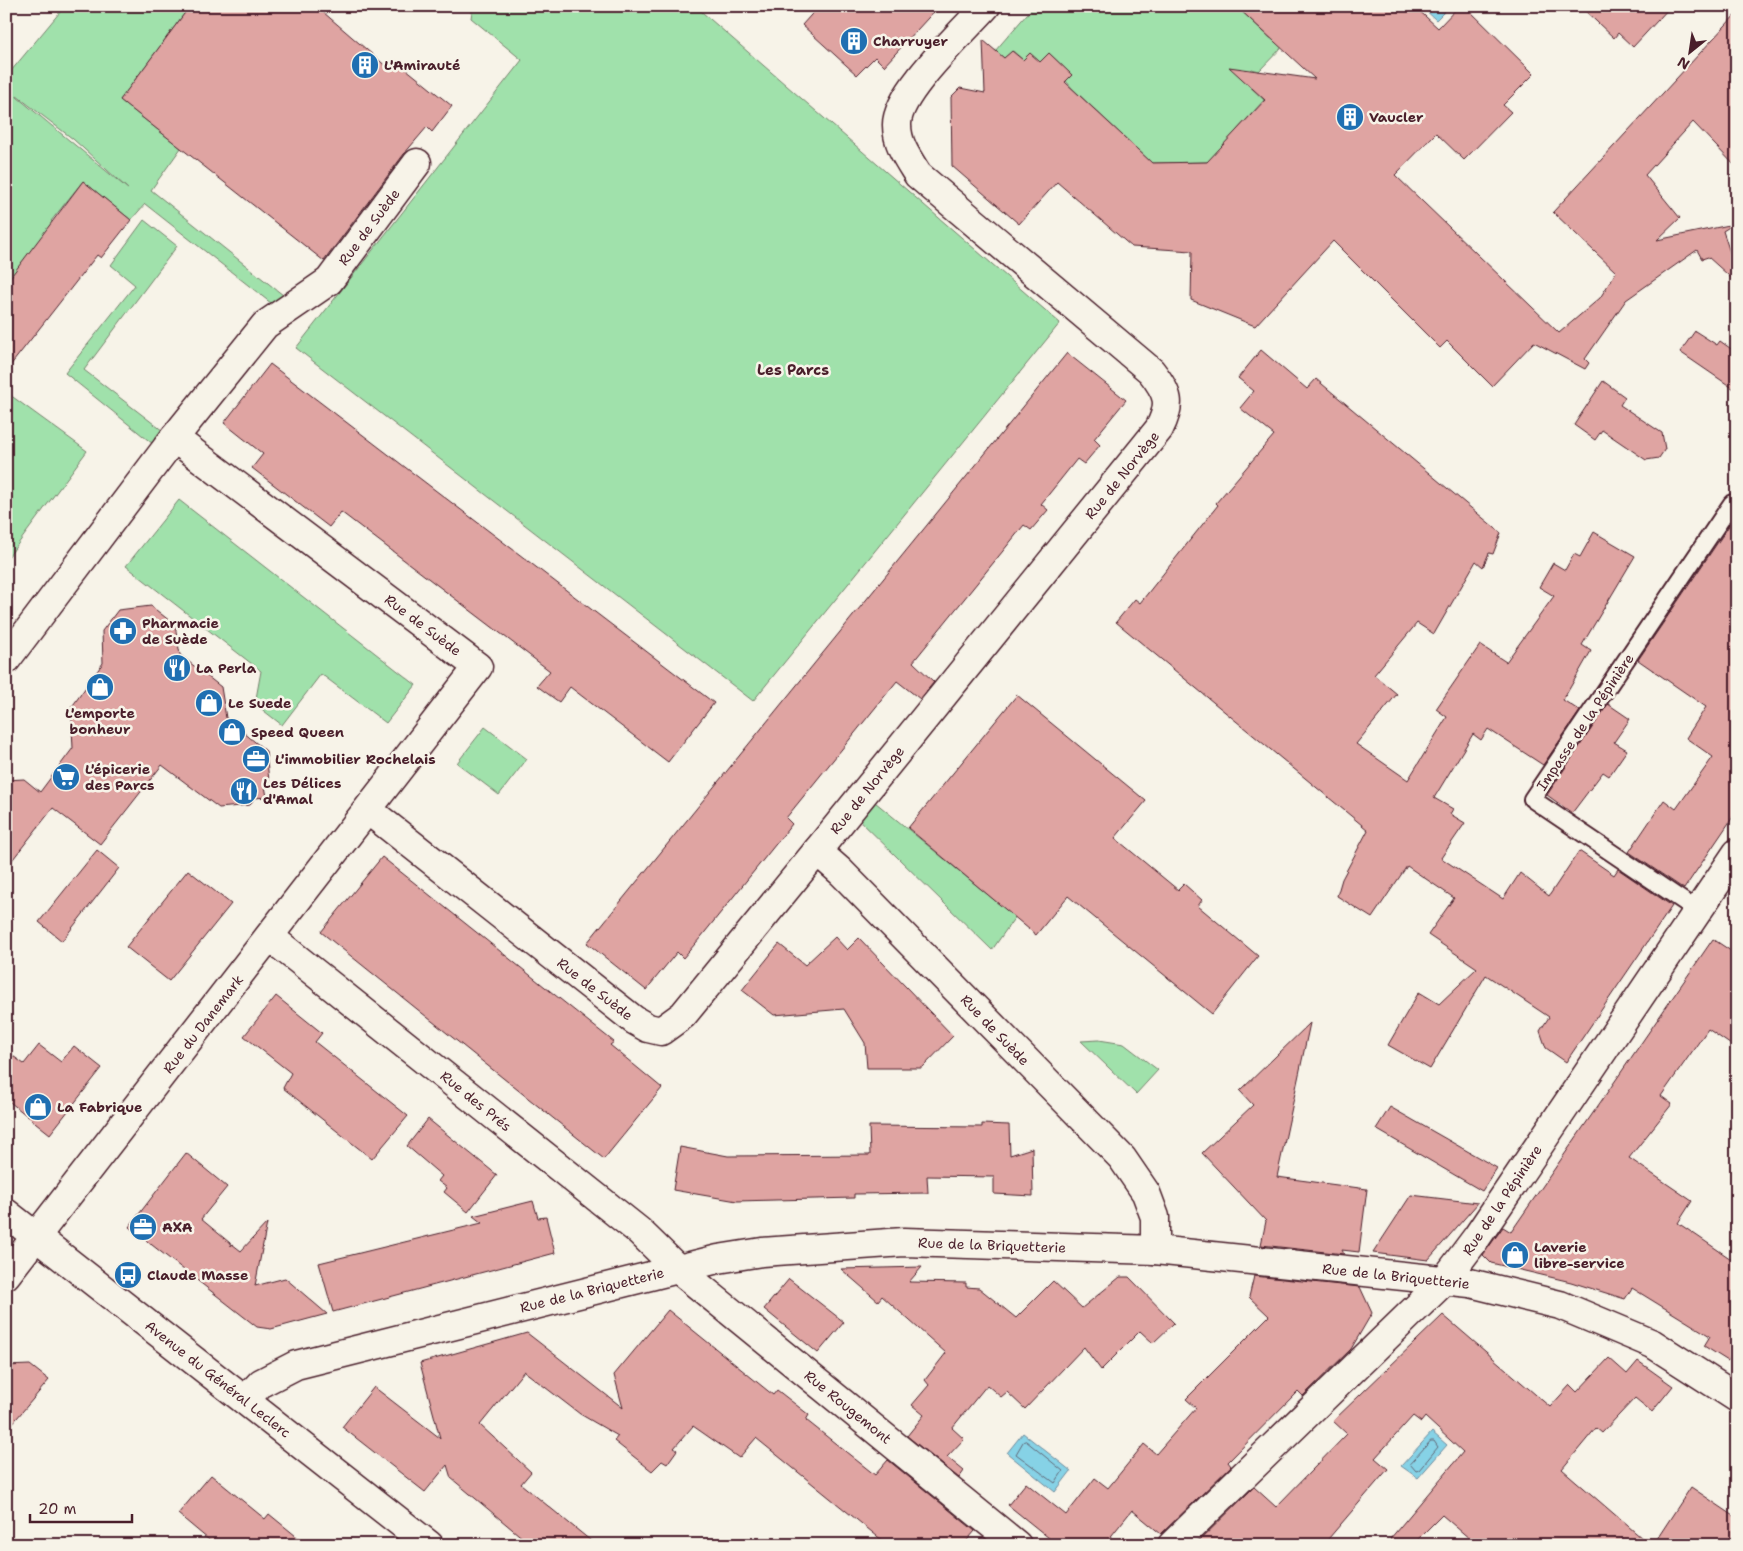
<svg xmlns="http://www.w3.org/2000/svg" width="1743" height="1551" viewBox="0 0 1743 1551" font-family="'Shantell Sans',sans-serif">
<rect width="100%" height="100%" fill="#f7f3e8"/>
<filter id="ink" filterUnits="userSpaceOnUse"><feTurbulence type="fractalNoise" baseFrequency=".02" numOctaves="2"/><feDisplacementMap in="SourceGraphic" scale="10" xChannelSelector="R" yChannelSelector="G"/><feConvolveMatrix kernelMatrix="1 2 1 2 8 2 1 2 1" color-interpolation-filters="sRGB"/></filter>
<g filter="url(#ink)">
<!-- green -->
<g fill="#a0e1ab" stroke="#75806b" fill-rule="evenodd">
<path d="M 65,6 L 190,6 L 120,100 L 181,148 L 151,190 L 293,303 L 281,311 L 145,204 L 131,220 L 83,181 L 51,221 L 59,228 L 6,283 L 6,77 ZM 17,96 L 73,139 L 128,189 L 17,97 Z"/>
<polygon points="473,6 695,6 1060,323 753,701 296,348 522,60 471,18"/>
<polygon points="1034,6 1236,6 1270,38 1287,42 1259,71 1252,69 1248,75 1247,84 1264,100 1208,162 1152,163 1072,88 1066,81 1072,75 1049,53 1040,62 1030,54 1023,60 1013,51 1004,58 995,51"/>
<polygon points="144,220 177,246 84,370 163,431 153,444 65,373 135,285 111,265"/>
<polygon points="6,392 87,451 6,560"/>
<polygon points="179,500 416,685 386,723 321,674 282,725 255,704 261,671 126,566"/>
<polygon points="485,727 527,759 499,795 457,763"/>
<polygon points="864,793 1015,917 992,950 850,811"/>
<polygon points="1099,1040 1124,1044 1158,1070 1136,1094 1081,1041"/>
</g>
<!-- water -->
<g fill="#86d2e6" stroke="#6e8a9b">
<polygon points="1421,6 1450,6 1436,20"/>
<polygon points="1432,1432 1447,1445 1418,1478 1401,1466"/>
<polygon points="1023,1433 1071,1471 1055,1492 1007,1453"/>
</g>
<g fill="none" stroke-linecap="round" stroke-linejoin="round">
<!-- shore -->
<g stroke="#626776" stroke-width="1">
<polygon points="1026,1441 1063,1471 1055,1483 1016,1454 1023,1442"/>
<polygon points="1431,1441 1434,1441 1438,1447 1419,1470 1416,1471 1410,1464"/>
</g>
</g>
<!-- building -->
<g fill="#dfa4a2" stroke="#4a1f2b">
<polygon points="190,6 316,6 388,68 395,60 452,106 432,132 427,127 404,154 324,261 120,100"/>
<polygon points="819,6 939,6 884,66 875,57 857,75 802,25"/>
<polygon points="1236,6 1414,6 1438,28 1459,6 1465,6 1534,74 1503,105 1511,112 1464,160 1436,133 1395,175 1559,333 1600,298 1616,272 1553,212 1737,13 1737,168 1693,122 1645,175 1680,218 1657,240 1734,224 1723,231 1737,274 1737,283 1708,257 1702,259 1697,250 1626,300 1585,359 1589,363 1585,369 1534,342 1492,386 1447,341 1440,348 1333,241 1255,326 1191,300 1192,251 1132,247 1057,182 1019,224 952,166 951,97 960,88 985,93 983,40 1004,58 1012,51 1023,60 1030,53 1040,62 1049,53 1072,75 1065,82 1152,163 1207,162 1265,100 1229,67 1315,79"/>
<polygon points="1580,6 1671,6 1633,47 1618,33 1614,38"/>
<polygon points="83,181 131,220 101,258 97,255 6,371 6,283"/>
<polygon points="1695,331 1717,345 1720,341 1737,353 1737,391 1680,352"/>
<polygon points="1261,350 1307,389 1316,379 1501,533 1493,554 1489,553 1483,567 1476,561 1434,634 1417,623 1374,675 1397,694 1356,744 1408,780 1447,717 1436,709 1480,645 1506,662 1554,596 1539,587 1553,563 1565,570 1574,554 1580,557 1594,532 1635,556 1582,645 1591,651 1563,700 1580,711 1543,765 1488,729 1481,740 1473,734 1434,798 1453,809 1450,814 1465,823 1441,858 1503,899 1520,873 1549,896 1579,851 1614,875 1618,869 1672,906 1566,1062 1546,1048 1540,1031 1549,1017 1486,975 1430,1069 1388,1045 1419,992 1439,1004 1477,968 1428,935 1454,898 1407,866 1372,918 1337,896 1342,879 1368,830 1116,622 1135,599 1140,603 1218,505 1216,503 1274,435 1240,408 1254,391 1238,378"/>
<polygon points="1067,353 1126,400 1094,439 1100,445 1084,464 1077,459 1041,504 1048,510 1031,530 1024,525 913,662 934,682 920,699 897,681 786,818 792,824 701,937 683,958 677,952 646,990 587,943"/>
<polygon points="270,364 714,703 668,762 570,687 559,702 537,686 550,671 341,512 329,527 252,468 263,454 224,423"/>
<polygon points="1603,381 1625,397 1620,405 1662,433 1665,449 1659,458 1646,460 1602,430 1595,440 1574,425"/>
<polygon points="1737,514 1737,811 1684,889 1629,852 1664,800 1676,809 1713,757 1686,738 1706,707 1638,660"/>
<polygon points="151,606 175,625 180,655 221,687 226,718 266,751 269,781 265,786 267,797 254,798 250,805 219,808 162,765 100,844 53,808 6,868 6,780 24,779 40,792 73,748 71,708 103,663 102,631 118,610"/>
<polygon points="1017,695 1146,801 1115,838 1178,890 1184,884 1202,900 1198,906 1258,956 1212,1014 1068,896 1036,935 908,828"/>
<polygon points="1608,704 1630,719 1614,742 1627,750 1609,776 1603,772 1572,813 1547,795"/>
<polygon points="97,850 119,868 62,941 39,922"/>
<polygon points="382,857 614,1042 610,1045 662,1088 604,1159 321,932"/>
<polygon points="188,870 231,904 169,981 126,947"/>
<polygon points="835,937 847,950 859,938 953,1036 922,1068 867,1068 865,1043 844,1009 774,1015 742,990 779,944 805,965"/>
<polygon points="1713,939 1737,955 1737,1049 1708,1029 1661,1096 1672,1104 1629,1158 1692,1201 1678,1223 1737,1263 1737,1352 1734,1351 1728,1361 1704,1346 1710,1336 1632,1288 1625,1299 1571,1282 1491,1263 1483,1255 1503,1227 1511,1232"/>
<polygon points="276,996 322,1033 315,1042 408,1116 372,1159 283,1088 291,1073 244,1036"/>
<polygon points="1310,1023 1277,1177 1367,1189 1359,1252 1342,1250 1344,1254 1261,1245 1266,1221 1202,1153 1253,1105 1240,1091"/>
<polygon points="39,1045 61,1062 74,1046 102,1068 50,1134 6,1099 6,1051 24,1064"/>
<polygon points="1390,1107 1497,1168 1482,1191 1376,1129"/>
<polygon points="428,1119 497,1175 468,1212 444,1192 447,1188 438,1181 442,1176 407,1146"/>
<polygon points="982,1124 1009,1125 1010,1155 1032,1148 1033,1196 994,1194 994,1177 927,1176 928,1193 854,1194 854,1198 737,1201 673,1190 680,1147 728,1156 870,1155 869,1126 982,1127"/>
<polygon points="186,1153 227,1187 201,1219 230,1243 231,1246 232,1244 241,1251 267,1223 255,1286 285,1278 327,1314 271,1329 257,1327 129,1227"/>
<polygon points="1411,1195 1478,1203 1428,1260 1373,1253"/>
<polygon points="533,1201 538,1218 546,1217 555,1253 333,1312 319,1263 482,1223 473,1216"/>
<polygon points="922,1267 909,1282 966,1283 966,1287 979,1288 1016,1318 1053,1281 1082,1308 1120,1277 1129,1277 1174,1323 1153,1343 1140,1331 1101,1370 1084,1347 1025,1409 1007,1392 1001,1397 987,1385 952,1428 964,1439 947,1457 964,1471 959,1478 907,1436 924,1415 912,1405 929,1385 925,1380 946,1353 882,1296 878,1301 841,1269"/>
<polygon points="1254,1276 1360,1287 1372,1313 1351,1349 1303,1396 1298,1391 1228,1462 1231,1466 1161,1534 1132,1510 1104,1545 1043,1545 1049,1538 1008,1505 1026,1483 1066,1515 1095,1478 1108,1488 1144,1444 1156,1454 1196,1408 1186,1399 1269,1316 1249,1297"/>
<polygon points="789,1279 844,1322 818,1353 764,1309"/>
<polygon points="668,1310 773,1395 777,1390 809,1415 806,1420 875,1475 888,1460 975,1531 963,1545 888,1545 756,1438 739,1458 693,1426 674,1448 677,1450 667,1464 662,1461 652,1471 614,1441 618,1436 580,1414 524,1371 480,1425 531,1472 521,1484 596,1545 531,1545 451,1478 447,1465 425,1492 342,1427 374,1387 440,1438 420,1363 527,1333 623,1408 614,1375"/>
<polygon points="1443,1315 1550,1407 1570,1385 1577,1392 1609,1358 1627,1374 1638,1361 1673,1386 1652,1412 1635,1398 1602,1433 1596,1428 1562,1469 1650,1545 1477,1545 1442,1515 1412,1545 1396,1545 1390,1539 1463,1452 1425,1417 1421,1422 1413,1416 1375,1458 1388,1469 1323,1545 1195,1545 1254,1487 1276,1507 1347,1434 1333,1421"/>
<polygon points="30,1365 49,1380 6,1431 6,1366"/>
<polygon points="211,1475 265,1519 269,1514 307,1545 215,1545 178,1514"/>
<polygon points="1691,1487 1737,1518 1737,1545 1653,1545"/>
</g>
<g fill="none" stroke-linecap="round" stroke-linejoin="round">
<defs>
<polyline id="service" points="1698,911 1532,799 1732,503"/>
<g id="minor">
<polyline points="6,660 174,438 265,325 329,281 417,163"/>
<polyline points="368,810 634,1020 648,1028 661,1031 683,1015 817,851 841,872 1122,1158 1146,1193 1155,1217 1155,1250"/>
<path d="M 817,851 L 1159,429 C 1172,404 1169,394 1151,371 L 918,175 C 908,159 897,144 897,125 C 896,93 964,31 986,6"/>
<polyline points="270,937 639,1231 678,1269 1017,1545"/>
<polyline points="6,1275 478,667 174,438"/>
<polyline points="245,1400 261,1383 296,1365 718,1259 762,1252 904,1242 1155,1250 1470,1283 1560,1305 1653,1344 1737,1398"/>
<polyline points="1172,1545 1444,1281 1477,1237 1737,853"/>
</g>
<polyline id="secondary" points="6,1213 429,1545"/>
</defs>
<!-- service casing -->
<use href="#service" stroke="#4a1f2b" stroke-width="20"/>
<!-- minor casing -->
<use href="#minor" stroke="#4a1f2b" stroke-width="31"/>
<!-- secondary casing -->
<use href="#secondary" stroke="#4a1f2b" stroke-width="31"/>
<!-- service -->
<use href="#service" stroke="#f7f3e8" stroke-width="16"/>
<!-- minor -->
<use href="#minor" stroke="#f7f3e8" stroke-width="28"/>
<!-- secondary -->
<use href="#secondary" stroke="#f7f3e8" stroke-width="28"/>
</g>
</g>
<!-- icons -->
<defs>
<symbol id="building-disc" viewBox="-11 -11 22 22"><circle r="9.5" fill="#1f6fb2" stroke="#f7f3e8"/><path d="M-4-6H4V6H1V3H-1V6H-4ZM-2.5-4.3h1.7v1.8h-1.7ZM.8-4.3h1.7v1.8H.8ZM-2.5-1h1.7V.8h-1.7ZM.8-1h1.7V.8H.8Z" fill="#fff"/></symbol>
<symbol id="pharmacy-disc" viewBox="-11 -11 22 22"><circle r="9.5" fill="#1f6fb2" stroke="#f7f3e8"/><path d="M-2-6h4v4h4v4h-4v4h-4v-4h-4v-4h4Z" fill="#fff"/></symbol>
<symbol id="restaurant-disc" viewBox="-11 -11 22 22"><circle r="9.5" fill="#1f6fb2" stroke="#f7f3e8"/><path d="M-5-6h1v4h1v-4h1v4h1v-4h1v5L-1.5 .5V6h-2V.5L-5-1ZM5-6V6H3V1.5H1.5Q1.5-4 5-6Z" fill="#fff"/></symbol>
<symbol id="shop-disc" viewBox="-11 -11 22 22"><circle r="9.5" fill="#1f6fb2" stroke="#f7f3e8"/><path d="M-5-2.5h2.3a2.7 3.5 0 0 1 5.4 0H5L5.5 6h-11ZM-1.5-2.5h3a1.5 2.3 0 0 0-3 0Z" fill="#fff"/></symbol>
<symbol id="office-disc" viewBox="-11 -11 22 22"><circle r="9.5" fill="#1f6fb2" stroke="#f7f3e8"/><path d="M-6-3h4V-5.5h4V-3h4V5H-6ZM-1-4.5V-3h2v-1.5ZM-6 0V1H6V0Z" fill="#fff"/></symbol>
<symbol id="supermarket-disc" viewBox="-11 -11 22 22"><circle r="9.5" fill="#1f6fb2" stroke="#f7f3e8"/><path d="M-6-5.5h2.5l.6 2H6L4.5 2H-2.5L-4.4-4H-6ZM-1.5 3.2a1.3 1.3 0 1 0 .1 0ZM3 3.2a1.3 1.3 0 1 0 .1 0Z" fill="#fff"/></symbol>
<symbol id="bus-disc" viewBox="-11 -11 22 22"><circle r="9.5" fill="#1f6fb2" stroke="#f7f3e8"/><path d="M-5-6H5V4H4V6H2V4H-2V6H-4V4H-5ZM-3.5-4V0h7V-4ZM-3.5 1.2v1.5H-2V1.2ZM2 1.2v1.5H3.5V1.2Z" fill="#fff"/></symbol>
</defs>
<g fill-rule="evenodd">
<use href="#building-disc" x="838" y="25" width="32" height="32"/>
<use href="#building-disc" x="349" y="49" width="32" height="32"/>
<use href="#building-disc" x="1334" y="101" width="32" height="32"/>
<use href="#pharmacy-disc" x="107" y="615" width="32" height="32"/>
<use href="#restaurant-disc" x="161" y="652" width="32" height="32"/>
<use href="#shop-disc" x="84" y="671" width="32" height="32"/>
<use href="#shop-disc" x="193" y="687" width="32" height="32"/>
<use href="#shop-disc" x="216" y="716" width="32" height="32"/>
<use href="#office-disc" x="240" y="743" width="32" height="32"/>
<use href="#supermarket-disc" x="50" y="761" width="32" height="32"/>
<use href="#restaurant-disc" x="228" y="775" width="32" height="32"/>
<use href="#shop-disc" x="22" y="1091" width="32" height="32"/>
<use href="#office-disc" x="127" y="1211" width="32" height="32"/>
<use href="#shop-disc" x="1499" y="1239" width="32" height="32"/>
<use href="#bus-disc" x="112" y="1259" width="32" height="32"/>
</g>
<g text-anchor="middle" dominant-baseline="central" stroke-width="5" stroke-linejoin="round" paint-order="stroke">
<!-- poi labels -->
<g font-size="14" font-weight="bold" fill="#4a1f2b" stroke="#f7f3e8" text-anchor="start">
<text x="873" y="41">Charruyer</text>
<text x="384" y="65">L'Amirauté</text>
<text x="1369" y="117">Vaucler</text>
<text x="142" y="623">Pharmacie<tspan x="142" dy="16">de Suède</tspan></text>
<text x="196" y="668">La Perla</text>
<text x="228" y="703">Le Suede</text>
<text x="100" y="713" text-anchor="middle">L'emporte<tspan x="100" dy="16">bonheur</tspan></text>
<text x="251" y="732">Speed Queen</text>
<text x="275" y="759">L'immobilier Rochelais</text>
<text x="85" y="769">L'épicerie<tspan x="85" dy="16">des Parcs</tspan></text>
<text x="263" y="783">Les Délices<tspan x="263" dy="16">d'Amal</tspan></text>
<text x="57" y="1107">La Fabrique</text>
<text x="162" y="1227">AXA</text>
<text x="1534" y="1247">Laverie<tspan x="1534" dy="16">libre-service</tspan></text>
<text x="147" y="1275">Claude Masse</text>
</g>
<!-- street labels -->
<g font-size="14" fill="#4a1f2b" stroke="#f7f3e8">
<text transform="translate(369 227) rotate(-53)">Rue de Suède</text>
<text transform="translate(1122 475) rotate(-51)">Rue de Norvège</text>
<text transform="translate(423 625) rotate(37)">Rue de Suède</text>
<text transform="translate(1585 722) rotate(-56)">Impasse de la Pépinière</text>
<text transform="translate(867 790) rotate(-51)">Rue de Norvège</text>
<text transform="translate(595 989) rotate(38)">Rue de Suède</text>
<text transform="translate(203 1024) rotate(-52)">Rue du Danemark</text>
<text transform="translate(995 1030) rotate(46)">Rue de Suède</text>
<text transform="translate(476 1101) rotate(39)">Rue des Prés</text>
<text transform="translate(1502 1200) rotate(-56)">Rue de la Pépinière</text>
<text transform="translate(992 1245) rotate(2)">Rue de la Briquetterie</text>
<text transform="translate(1396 1276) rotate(6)">Rue de la Briquetterie</text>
<text transform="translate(592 1290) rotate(-14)">Rue de la Briquetterie</text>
<text transform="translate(218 1379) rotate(38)">Avenue du Général Leclerc</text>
<text transform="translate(848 1407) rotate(39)">Rue Rougemont</text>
</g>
<!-- neighbourhood labels -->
<g font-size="15" font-weight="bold" fill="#4a1f2b" stroke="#f7f3e8">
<text x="793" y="370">Les Parcs</text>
</g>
</g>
<!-- margin -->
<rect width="1743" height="1551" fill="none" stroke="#f7f3e8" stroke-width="25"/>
<rect x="12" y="12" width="1718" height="1526" fill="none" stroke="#4a1f2b" stroke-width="2" filter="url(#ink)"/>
<!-- north arrow -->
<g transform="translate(1690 52) rotate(210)" stroke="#f7f3e8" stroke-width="4" paint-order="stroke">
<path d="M0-4L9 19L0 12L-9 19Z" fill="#4a1f2b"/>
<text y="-8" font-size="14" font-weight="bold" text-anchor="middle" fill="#4a1f2b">N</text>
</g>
<!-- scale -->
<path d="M30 1514v8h102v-8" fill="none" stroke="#4a1f2b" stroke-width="2.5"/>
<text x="38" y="1514" font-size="15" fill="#4a1f2b" stroke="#f7f3e8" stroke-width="4" paint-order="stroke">20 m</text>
</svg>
